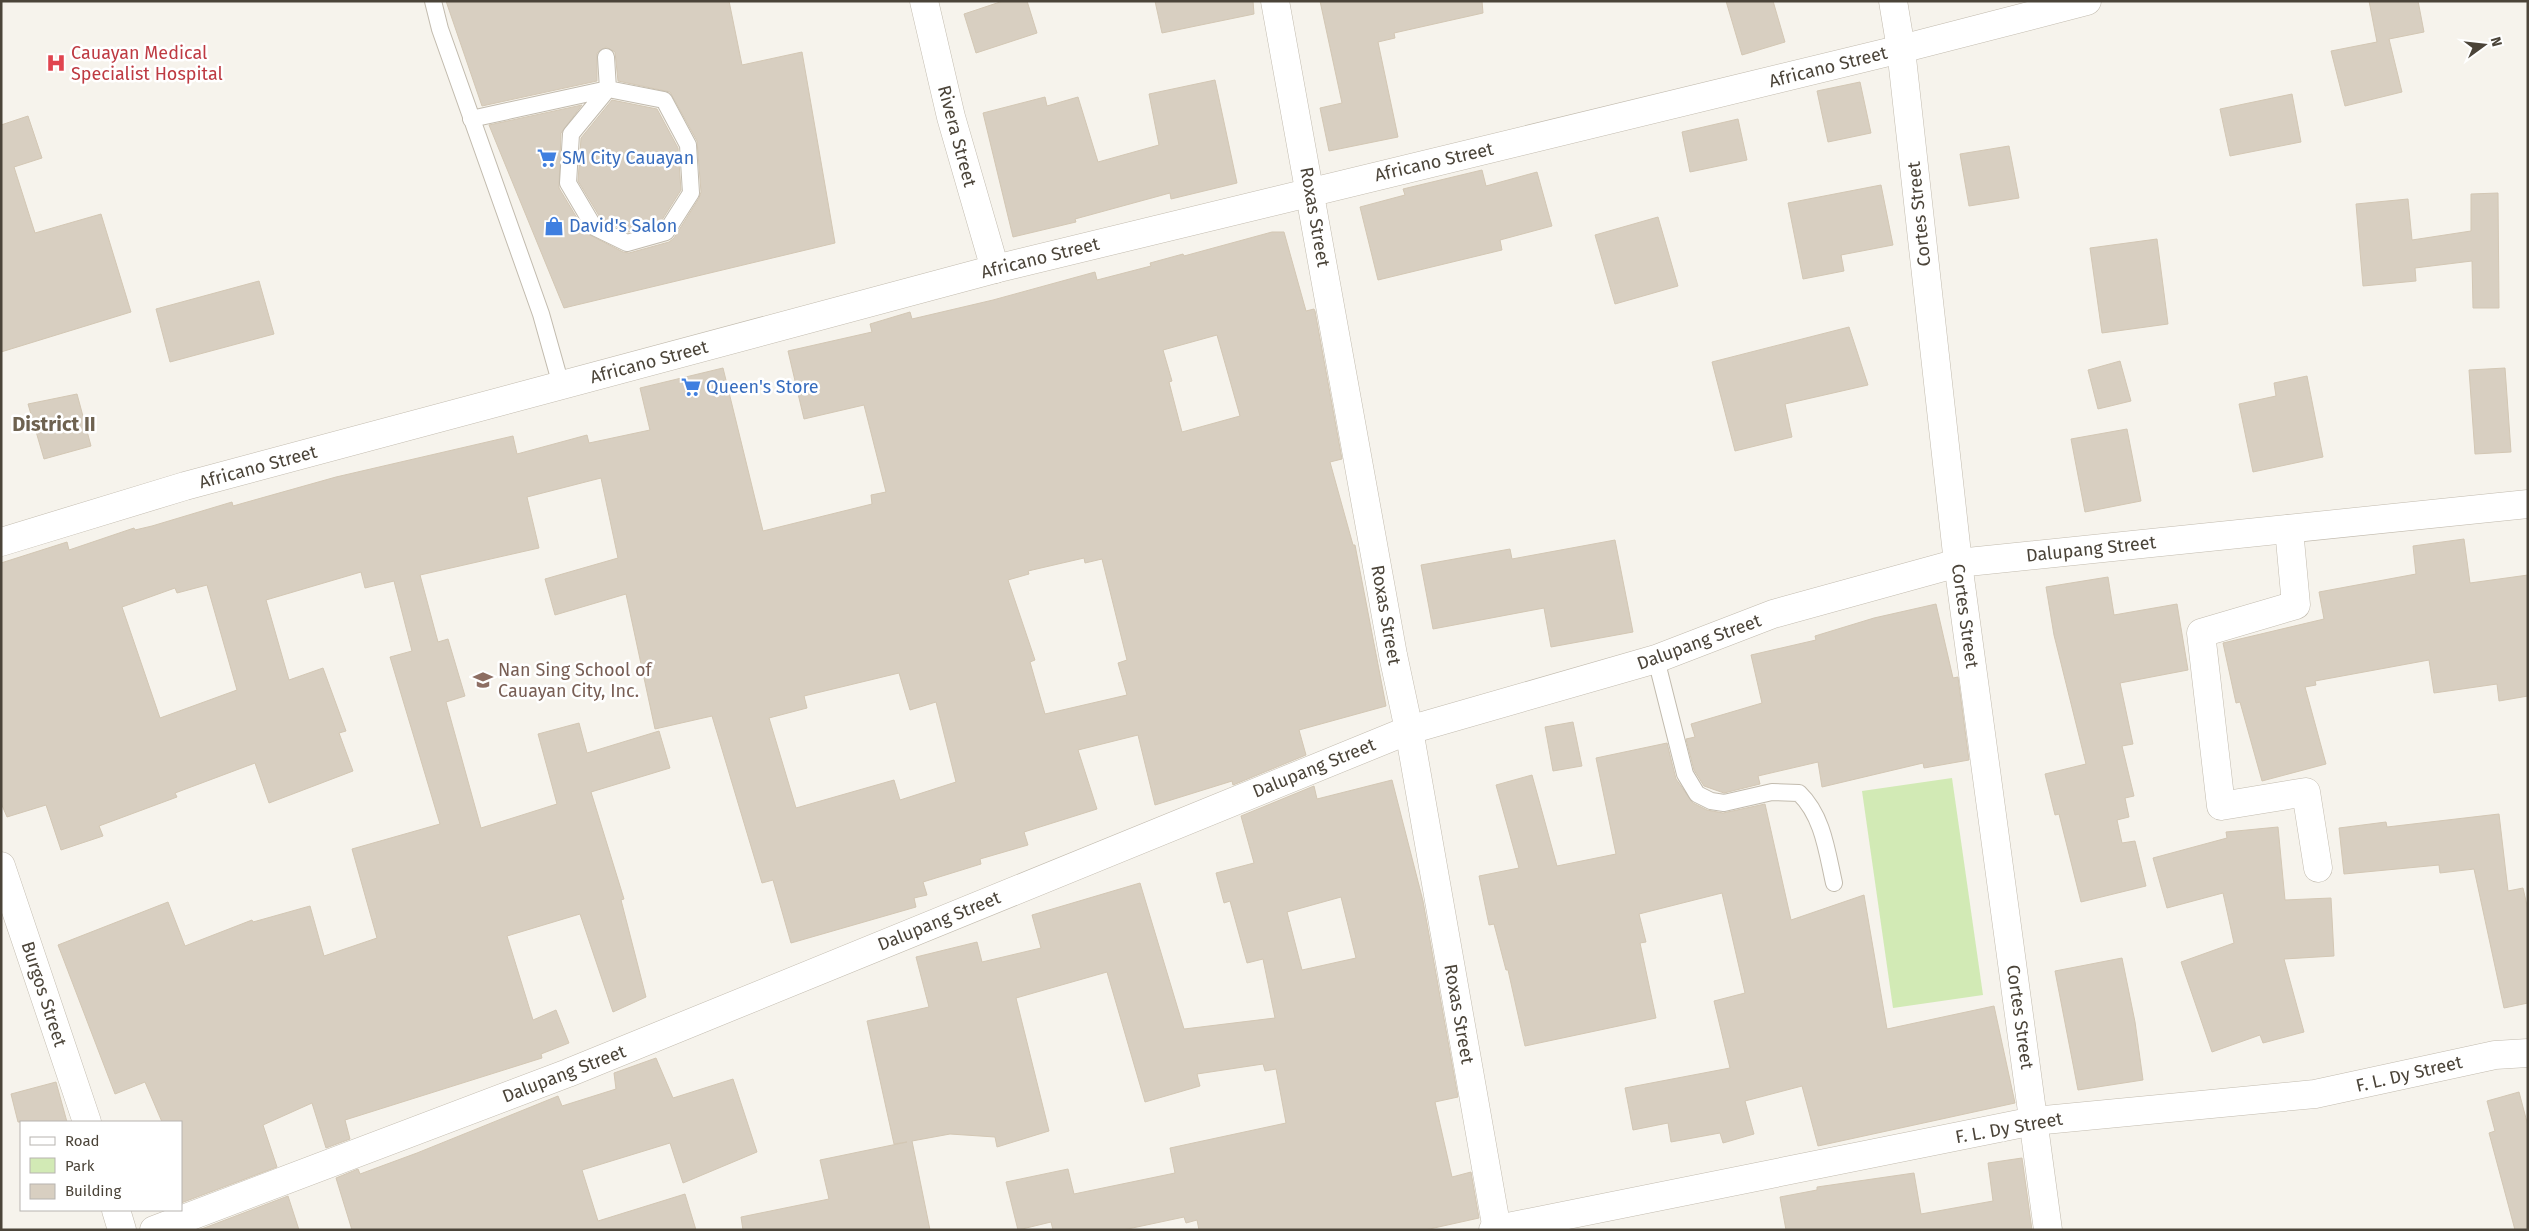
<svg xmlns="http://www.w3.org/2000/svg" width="2529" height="1231" viewBox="0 0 2529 1231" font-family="'Fira Sans',sans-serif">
<rect width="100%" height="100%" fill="#f6f3ec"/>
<!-- green -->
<polygon fill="#d2eab5" points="1952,778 1983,995 1893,1008 1862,791"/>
<!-- building -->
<g fill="#d8cfc1" stroke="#d3c7b4" fill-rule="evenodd">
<polygon points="446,1 729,1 742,65 802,52 835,243 564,308 489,125 582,105 561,133 559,188 586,233 623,252 629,253 669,242 674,238 699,198 701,192 697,141 670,92 618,81 615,52 606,47 597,53 597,81 482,106"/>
<polygon points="1003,1 1027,1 1037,33 976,53 964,14"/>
<polygon points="1155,1 1253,1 1254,14 1162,33"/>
<polygon points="1320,1 1482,1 1483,13 1394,33 1395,38 1378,42 1398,137 1329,151 1320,108 1342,103"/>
<polygon points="1726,1 1773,1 1785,42 1742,55"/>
<polygon points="2369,1 2418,1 2424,32 2389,39 2402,92 2345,106 2331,51 2377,42"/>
<polygon points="1215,80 1237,183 1171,199 1170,193 1075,219 1076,222 1013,237 983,113 1045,97 1047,106 1078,97 1098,162 1159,145 1149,94"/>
<polygon points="1860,82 1871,133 1828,142 1817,91"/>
<polygon points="2292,94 2301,142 2230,156 2220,109"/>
<polygon points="612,100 657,109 678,148 681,190 660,223 628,232 601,219 578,181 581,138"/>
<polygon points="28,116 42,158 14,167 35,233 101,214 131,312 1,352 1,125"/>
<polygon points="1738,119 1747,160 1690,172 1682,132"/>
<polygon points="2009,146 2019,198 1969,206 1960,154"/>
<polygon points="1482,170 1486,186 1537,172 1552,226 1500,240 1502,250 1378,280 1360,207 1405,195 1403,189"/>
<polygon points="1881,185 1893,245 1841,255 1844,271 1803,279 1788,203"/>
<polygon points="2498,193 2499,308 2473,308 2472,261 2415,268 2416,281 2363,286 2356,204 2408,199 2412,240 2471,231 2471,194"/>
<polygon points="1658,217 1678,286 1615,304 1595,235"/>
<path d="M 1272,232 L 1284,232 L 1306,311 L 1314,309 L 1315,311 L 1342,459 L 1330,462 L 1353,545 L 1355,545 L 1386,706 L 1299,730 L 1306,755 L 1233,785 L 1232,781 L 1155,805 L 1138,735 L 1078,750 L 1097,809 L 1024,832 L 1028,845 L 980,859 L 981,864 L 923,882 L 927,895 L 914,898 L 916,907 L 791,943 L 773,880 L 762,883 L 712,716 L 655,729 L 626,594 L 555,615 L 545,579 L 618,558 L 601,478 L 527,497 L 539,548 L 420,575 L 438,642 L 448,639 L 465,696 L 446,702 L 481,828 L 557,804 L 538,734 L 579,723 L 587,753 L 659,731 L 670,768 L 591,792 L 624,899 L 621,900 L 646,997 L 613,1012 L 580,914 L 507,936 L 533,1020 L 556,1010 L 569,1043 L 541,1054 L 542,1058 L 345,1120 L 350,1139 L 326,1148 L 312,1103 L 263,1125 L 277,1167 L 181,1203 L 181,1122 L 162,1122 L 145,1082 L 115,1094 L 58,945 L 168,902 L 185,946 L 252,920 L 253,922 L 310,906 L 324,956 L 377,938 L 352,849 L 440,824 L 390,657 L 412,651 L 394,581 L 365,588 L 361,572 L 266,600 L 289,680 L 323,668 L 346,731 L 339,733 L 353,771 L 269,803 L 255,763 L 175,793 L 177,797 L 99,826 L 103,836 L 61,850 L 46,805 L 7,817 L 1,803 L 1,563 L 67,542 L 69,550 L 134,528 L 135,530 L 152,526 L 232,502 L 233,506 L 336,477 L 513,436 L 517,454 L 587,435 L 589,443 L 650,430 L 640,388 L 723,368 L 763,531 L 872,504 L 871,495 L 886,492 L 864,405 L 804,419 L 788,351 L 872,332 L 870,324 L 910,312 L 912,319 L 993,300 L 1095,272 L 1097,280 L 1151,266 L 1150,263 L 1183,254 L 1184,256 ZM 1217,335 L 1240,416 L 1182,432 L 1169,382 L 1172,381 L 1163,350 ZM 1084,558 L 1085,563 L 1102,559 L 1127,660 L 1118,663 L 1127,695 L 1045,714 L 1030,662 L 1035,660 L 1008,580 L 1029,574 L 1028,571 ZM 207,585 L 237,690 L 160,718 L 122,607 L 175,588 L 177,593 ZM 899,673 L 910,710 L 936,702 L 956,782 L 900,800 L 894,780 L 796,808 L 769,718 L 807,708 L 804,696 Z"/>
<polygon points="2157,239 2168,324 2102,333 2090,248"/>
<polygon points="259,281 274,334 170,362 156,309"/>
<polygon points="1849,327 1868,385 1785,404 1792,437 1735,451 1712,362"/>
<polygon points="2120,361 2131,401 2098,409 2088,370"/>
<polygon points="2505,368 2511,452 2475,454 2469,370"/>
<polygon points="2307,376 2323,457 2253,472 2239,404 2276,396 2274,383"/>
<polygon points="77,394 91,446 44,459 28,404"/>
<polygon points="2127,429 2141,501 2085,512 2071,439"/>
<polygon points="2464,539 2470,583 2528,575 2528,696 2499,701 2497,684 2434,693 2429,660 2315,681 2316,685 2305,687 2326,764 2262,781 2240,702 2236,703 2223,643 2324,619 2319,592 2416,574 2413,546"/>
<polygon points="1615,540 1633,632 1551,647 1544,608 1433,629 1421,565 1510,549 1512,559"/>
<polygon points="2108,577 2114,615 2177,604 2188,670 2120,683 2133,744 2122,746 2134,796 2125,798 2129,817 2117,820 2122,843 2135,841 2146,886 2081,902 2059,814 2055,815 2045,774 2086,764 2054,635 2046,587"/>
<polygon points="1936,604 1953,678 1958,677 1969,760 1924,768 1923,763 1822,787 1818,762 1758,776 1760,784 1724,793 1704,786 1694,770 1686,739 1695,737 1691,724 1762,703 1751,655 1816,640 1815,636 1874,618"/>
<polygon points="1573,722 1582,766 1553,771 1545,727"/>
<polygon points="1667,743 1676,779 1693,803 1707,810 1723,813 1765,804 1791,920 1864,895 1887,1029 1994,1006 2015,1103 1818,1146 1802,1086 1745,1101 1754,1134 1723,1143 1720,1133 1671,1142 1668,1123 1633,1130 1625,1088 1730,1068 1714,1001 1745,993 1722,893 1639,914 1646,942 1640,943 1656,1018 1525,1046 1508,970 1506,970 1494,924 1489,925 1479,876 1519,868 1496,785 1532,775 1557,866 1616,854 1596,758"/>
<path d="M 1392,780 L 1423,901 L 1458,1097 L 1435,1102 L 1452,1177 L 1471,1172 L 1479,1218 L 1425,1230 L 1199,1230 L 1197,1220 L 1186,1223 L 1184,1217 L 1123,1230 L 1053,1230 L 1051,1222 L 1018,1230 L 1006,1182 L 1068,1169 L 1074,1194 L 1175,1173 L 1170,1148 L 1286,1123 L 1276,1069 L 1265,1071 L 1263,1064 L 1197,1074 L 1200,1086 L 1145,1102 L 1107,972 L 1016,998 L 1049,1131 L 997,1147 L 995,1137 L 950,1134 L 912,1141 L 930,1230 L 743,1230 L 741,1217 L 829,1199 L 820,1160 L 907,1142 L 894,1144 L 867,1021 L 929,1007 L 916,957 L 977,942 L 982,962 L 1041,948 L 1032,915 L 1140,883 L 1184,1029 L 1275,1018 L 1263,959 L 1247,963 L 1230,901 L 1224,903 L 1216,873 L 1254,863 L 1241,816 L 1314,786 L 1317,799 ZM 1341,897 L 1356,958 L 1302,970 L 1287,912 Z"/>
<polygon points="2499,814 2508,891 2523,888 2528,910 2528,1003 2504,1008 2474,869 2440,873 2439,865 2344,874 2339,828 2386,822 2387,827"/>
<polygon points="2278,827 2285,900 2331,898 2334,956 2284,959 2304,1032 2263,1043 2260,1035 2212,1052 2181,962 2234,943 2223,893 2167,908 2153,858 2227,838 2226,832"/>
<polygon points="2122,958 2135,1022 2143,1080 2078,1090 2055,971"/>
<polygon points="656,1058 673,1098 733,1079 757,1152 683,1183 670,1143 582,1170 598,1221 685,1194 696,1230 352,1230 336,1178 358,1169 360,1174 417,1153 558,1096 562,1106 616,1089 614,1073"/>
<polygon points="56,1082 67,1122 18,1122 11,1094"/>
<polygon points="2519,1092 2528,1126 2528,1230 2515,1230 2489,1133 2495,1131 2487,1101"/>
<polygon points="2022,1158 2032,1230 1786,1230 1780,1197 1817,1190 1817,1187 1914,1173 1921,1214 1993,1201 1988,1163"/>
<polygon points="288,1196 299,1230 199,1230"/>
</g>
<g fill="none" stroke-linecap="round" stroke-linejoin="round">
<defs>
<g id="service">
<polyline points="433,1 440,29 541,314 561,385"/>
<polyline points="471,119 608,89 664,100 688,145 691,193 666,232 627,243 594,227 568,183 571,134 608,89 606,57"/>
<path d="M 1656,659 L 1685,774 L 1697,794 L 1711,801 L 1724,803 L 1772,792 L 1799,793 C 1823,816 1827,852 1834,883"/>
</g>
<g id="minor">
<polyline points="924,1 951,117 995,269"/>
<polyline points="2289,529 2296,605 2201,633 2221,806 2306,792 2318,868"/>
<polyline points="1,542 185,486 995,269 1901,49 2087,1"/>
<polyline points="154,1230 568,1073 1409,730 1656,659 1773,614 1958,563 2528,504"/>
<polyline points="1493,1230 2034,1121 2315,1094 2495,1055 2528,1053"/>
</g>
<g id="tertiary">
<polyline points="1275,1 1393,655 1409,730 1497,1230"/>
<polyline points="1893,1 1901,49 1958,563 2048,1230"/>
<polyline points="1,866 87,1122"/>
<polyline points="116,1210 122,1230"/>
</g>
</defs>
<!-- service casing -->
<use href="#service" stroke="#c2bbae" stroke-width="18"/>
<!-- minor casing -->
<use href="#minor" stroke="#c2bbae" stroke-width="29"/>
<!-- tertiary casing -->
<use href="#tertiary" stroke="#c2bbae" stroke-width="29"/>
<!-- service -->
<use href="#service" stroke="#fff" stroke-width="16"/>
<!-- minor -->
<use href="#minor" stroke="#fff" stroke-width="28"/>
<!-- tertiary -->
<use href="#tertiary" stroke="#fff" stroke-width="28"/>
</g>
<!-- icons -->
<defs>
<symbol id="hospital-bare" viewBox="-9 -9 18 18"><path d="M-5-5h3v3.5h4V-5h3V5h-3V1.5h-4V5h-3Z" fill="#e0444e" stroke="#fff" stroke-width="2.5" paint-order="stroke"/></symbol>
<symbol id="supermarket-bare" viewBox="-9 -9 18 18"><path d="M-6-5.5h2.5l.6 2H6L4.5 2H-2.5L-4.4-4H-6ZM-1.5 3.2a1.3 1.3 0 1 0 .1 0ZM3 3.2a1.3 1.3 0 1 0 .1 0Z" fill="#3f7fe0" stroke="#fff" stroke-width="2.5" paint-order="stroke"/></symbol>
<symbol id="shop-bare" viewBox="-9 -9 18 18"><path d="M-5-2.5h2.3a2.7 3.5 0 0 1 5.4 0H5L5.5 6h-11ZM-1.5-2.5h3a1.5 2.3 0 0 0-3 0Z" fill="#3f7fe0" stroke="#fff" stroke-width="2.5" paint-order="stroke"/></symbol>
<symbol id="school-bare" viewBox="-9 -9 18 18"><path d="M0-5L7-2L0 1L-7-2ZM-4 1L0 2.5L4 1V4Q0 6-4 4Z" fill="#8d6e63" stroke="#fff" stroke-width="2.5" paint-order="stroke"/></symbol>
</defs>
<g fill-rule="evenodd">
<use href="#hospital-bare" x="42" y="49" width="28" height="28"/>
<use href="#supermarket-bare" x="533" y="144" width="28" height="28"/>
<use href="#shop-bare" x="540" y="212" width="28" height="28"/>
<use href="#supermarket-bare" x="677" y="373" width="28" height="28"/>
<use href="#school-bare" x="469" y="666" width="28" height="28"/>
</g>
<g text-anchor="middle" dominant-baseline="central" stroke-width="5" stroke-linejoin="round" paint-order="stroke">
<!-- health labels -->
<g font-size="18" fill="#be3a42" stroke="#fff" text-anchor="start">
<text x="71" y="53">Cauayan Medical<tspan x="71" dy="21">Specialist Hospital</tspan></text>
</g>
<!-- street labels -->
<g font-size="18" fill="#4b4439" stroke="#fff">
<text transform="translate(1828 67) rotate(-14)">Africano Street</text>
<text transform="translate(957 136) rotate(75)">Rivera Street</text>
<text transform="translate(1434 162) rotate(-13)">Africano Street</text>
<text transform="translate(1919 214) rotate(-96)">Cortes Street</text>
<text transform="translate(1315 217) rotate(80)">Roxas Street</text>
<text transform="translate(1040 258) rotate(-14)">Africano Street</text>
<text transform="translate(649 362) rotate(-15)">Africano Street</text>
<text transform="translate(258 467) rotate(-15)">Africano Street</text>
<text transform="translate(2091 549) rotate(-6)">Dalupang Street</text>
<text transform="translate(1386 615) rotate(80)">Roxas Street</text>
<text transform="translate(1965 616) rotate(82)">Cortes Street</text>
<text transform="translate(1699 642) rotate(-20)">Dalupang Street</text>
<text transform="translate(1314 768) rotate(-22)">Dalupang Street</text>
<text transform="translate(939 921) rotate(-22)">Dalupang Street</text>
<text transform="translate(44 994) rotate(72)">Burgos Street</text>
<text transform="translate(1459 1014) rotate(80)">Roxas Street</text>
<text transform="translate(2020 1017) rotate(82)">Cortes Street</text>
<text transform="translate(564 1074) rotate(-21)">Dalupang Street</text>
<text transform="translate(2409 1074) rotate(-13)">F. L. Dy Street</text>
<text transform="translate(2009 1128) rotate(-10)">F. L. Dy Street</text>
</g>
<!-- shop labels -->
<g font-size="18" fill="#366cbe" stroke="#fff" text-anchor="start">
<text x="562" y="158">SM City Cauayan</text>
<text x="569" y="226">David's Salon</text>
<text x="706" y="387">Queen's Store</text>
</g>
<!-- education labels -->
<g font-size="18" fill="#785e54" stroke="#fff" text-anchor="start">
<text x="498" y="670">Nan Sing School of<tspan x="498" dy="21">Cauayan City, Inc.</tspan></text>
</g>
<!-- quarter labels -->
<g font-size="20" font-weight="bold" fill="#6e6250" stroke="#fff">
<text x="54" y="424">District II</text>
</g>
</g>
<!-- border -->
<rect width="2529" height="1231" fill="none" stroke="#4b4439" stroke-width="5"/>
<!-- legend -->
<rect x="20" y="1121" width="162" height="90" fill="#ffffff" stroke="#b7b4b0"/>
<rect x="30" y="1137" width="25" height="8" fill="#ffffff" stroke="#b7b4b0"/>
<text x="65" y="1146" font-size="15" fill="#4b4439">Road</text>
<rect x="30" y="1158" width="25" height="15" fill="#d2eab5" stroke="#b7b4b0"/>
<text x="65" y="1171" font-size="15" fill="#4b4439">Park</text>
<rect x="30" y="1184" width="25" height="15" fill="#d8cfc1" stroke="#b7b4b0"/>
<text x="65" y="1196" font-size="15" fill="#4b4439">Building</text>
<!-- north arrow -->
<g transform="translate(2484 45) rotate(75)" stroke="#ffffff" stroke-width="4" paint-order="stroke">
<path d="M0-4L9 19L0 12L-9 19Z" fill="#4b4439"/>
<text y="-8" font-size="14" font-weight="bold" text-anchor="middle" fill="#4b4439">N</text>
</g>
</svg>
